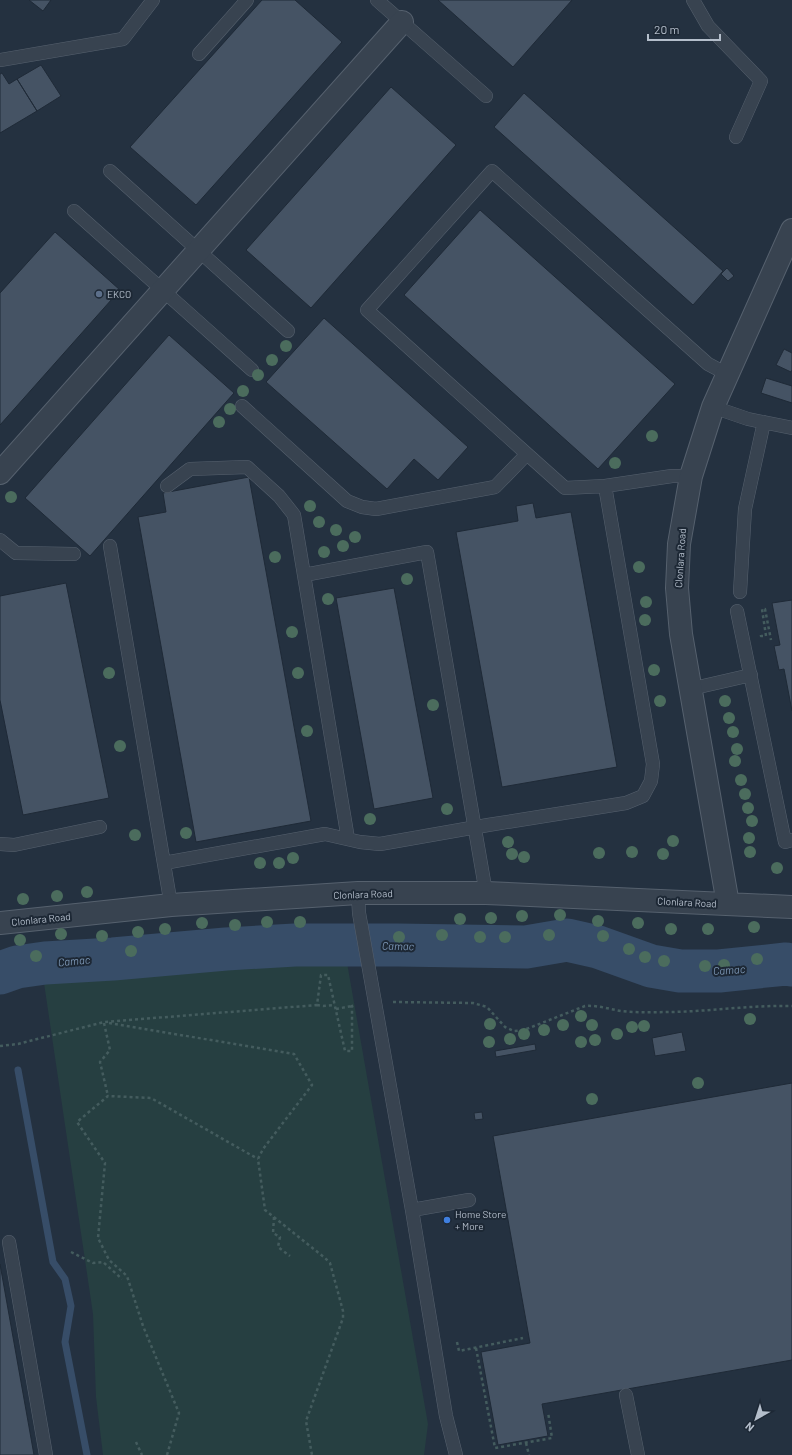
<svg xmlns="http://www.w3.org/2000/svg" width="792" height="1455" font-family="Barlow,sans-serif">
	<style>
		.green { fill: #263f41 }
		.lines { fill: none; stroke-linecap: round; stroke-linejoin: round }
		.stream { stroke: #374d68; stroke-width: 7 }
		.river { stroke: #374d68; stroke-width: 43 }
		.building { fill: #455364; stroke: #1f2a37 }
		.service-casing { stroke: #56616e; stroke-width: 14 }
		.minor-casing { stroke: #56616e; stroke-width: 24 }
		.path { stroke: #445c5e; stroke-width: 2.5; stroke-dasharray: 3 3; stroke-linecap: butt }
		.service { stroke: #384350; stroke-width: 13 }
		.minor { stroke: #384350; stroke-width: 22 }
		.tree { fill: #4b6c5d }
		.service-dot { fill: #5c6f8a; stroke: #1d2835; stroke-width: 1.5 }
		.shop-dot { fill: #3f7fe0; stroke: #1d2835; stroke-width: 1.5 }
		.labels { text-anchor: middle; stroke-width: 4; stroke-linejoin: round; paint-order: stroke }
		.poi-label { font-size: 10px; fill: #b4becb; stroke: #1d2835; text-anchor: start }
		.street-label { font-size: 10px; fill: #b4becb; stroke: #1d2835 }
		.water-label { font-size: 11px; font-style: italic; fill: #7b95b3; stroke: #1d2835 }
	</style>
	<rect width="100%" height="100%" fill="#243140"/>
	<!-- green -->
	<path class="green" d="M339,936L346,957L428,1424L424,1455H103L96,1397L93,1314L44,983L48,953Z"/>
	<g class="lines">
		<!-- stream -->
		<path class="stream" d="M18,1070L53,1262L65,1279L71,1306L65,1342L87,1455"/>
		<!-- river -->
		<path class="river" d="M0,973L17,967L45,963L113,959L226,949L295,945H398L526,947L567,940L598,947L651,966L680,971H719L786,964L792,965"/>
	</g>
	<!-- building -->
	<path class="building" d="M29,0H51L43,11Z
		M262,0H295L342,42L196,205L130,147Z
		M438,0H572L513,67Z
		M41,65L61,96L37,111L17,79Z
		M2,73L9,84L17,79L37,111L0,133V74Z
		M391,87L456,145L311,308L246,250Z
		M524,93L723,271L693,305L494,127Z
		M480,210L675,384L598,469L404,295Z
		M55,232L120,290L0,425V293Z
		M727,268L734,276L728,281L721,274Z
		M324,318L468,447L438,480L414,459L387,489L266,382Z
		M169,335L234,393L90,556L25,498Z
		M784,349L792,353V370L791,372L776,365Z
		M766,378L792,386V403L761,393Z
		M249,477L311,821L196,842L138,517L166,512L163,493Z
		M533,503L536,518L571,512L617,767L502,787L456,532L518,521L516,506Z
		M66,583L109,798L23,815L0,700V596Z
		M394,588L433,798L374,809L336,598Z
		M792,600V711L784,669L779,670L774,646L780,645L772,603Z
		M682,1032L686,1051L655,1056L652,1038Z
		M535,1044L536,1050L496,1057L495,1051Z
		M792,1083V1360L542,1404L548,1436L498,1445L481,1352L530,1343L493,1136Z
		M482,1112L483,1119L475,1120L474,1113Z
		M0,1264L34,1455H0Z"/>
	<g class="lines">
		<!-- service casing -->
		<g class="service-casing">
			<path id="service" d="M377,0L486,96
				M693,0L708,26L761,81L736,137
				M199,54L247,0
				M0,60L123,39L153,0
				M110,171L288,331
				M74,211L252,370
				M242,406L347,501L362,507L376,509L495,487L527,454L565,488L605,486L672,476H691
				M713,407L748,419L792,428
				M527,454L367,310L492,171L708,364L727,374
				M167,486L190,469L247,467L279,496L294,515L348,839
				M0,540L16,553L74,554
				M110,546L171,905
				M304,575L427,552L486,893
				M740,592L745,509L764,422
				M737,611L785,842L792,840
				M690,689L751,675
				M0,844L14,845L100,827
				M164,863L325,834L360,842L380,844L488,825L626,803L643,796L651,781L653,764L605,486
				M358,893L359,913L412,1210L446,1416L456,1455
				M412,1210L469,1200
				M9,1242L46,1455
				M626,1395L638,1455"/>
		</g>
		<!-- minor casing -->
		<g class="minor-casing">
			<path id="minor" d="M0,473L402,22
				M728,904L681,634L677,588L679,544L691,476L713,407L792,230
				M0,923L171,905L358,893H486L792,907"/>
		</g>
		<!-- path -->
		<path class="path" d="M761,635V636H766L762,609H765L771,640
			M393,1002L473,1003L487,1007L505,1027L514,1031L524,1030L585,1006C597,1005 609,1009 621,1011C638,1013 656,1012 673,1012C713,1011 752,1005 792,1006
			M317,1005L323,1006L335,1005
			M336,1009L352,1006
			M104,1023L110,1050L100,1062L108,1096
			M109,1023L294,1054L312,1085L263,1149L258,1159L265,1210L325,1258L330,1263L343,1311V1318L306,1421L312,1455
			M0,1046L18,1044L104,1022L317,1005L321,975H328L345,1051H352V1006L356,1005
			M274,1217L273,1233L280,1237L278,1247L290,1256
			M71,1252L93,1263L103,1262L122,1279
			M457,1342L459,1351L523,1338
			M476,1348L495,1448L552,1438L548,1412
			M136,1442L142,1455
			M526,1443L529,1455
			M167,1455L179,1413L143,1326L127,1276L109,1260L98,1238L105,1163L77,1122L108,1096L151,1098L258,1159"/>
		<!-- service -->
		<use href="#service" class="service"/>
		<!-- minor -->
		<use href="#minor" class="minor"/>
	</g>
	<!-- trees -->
	<g class="tree">
		<circle cx="286" cy="346" r="6"/>
		<circle cx="272" cy="360" r="6"/>
		<circle cx="258" cy="375" r="6"/>
		<circle cx="243" cy="391" r="6"/>
		<circle cx="230" cy="409" r="6"/>
		<circle cx="219" cy="422" r="6"/>
		<circle cx="652" cy="436" r="6"/>
		<circle cx="615" cy="463" r="6"/>
		<circle cx="11" cy="497" r="6"/>
		<circle cx="310" cy="506" r="6"/>
		<circle cx="319" cy="522" r="6"/>
		<circle cx="336" cy="530" r="6"/>
		<circle cx="355" cy="537" r="6"/>
		<circle cx="343" cy="546" r="6"/>
		<circle cx="324" cy="552" r="6"/>
		<circle cx="275" cy="557" r="6"/>
		<circle cx="639" cy="567" r="6"/>
		<circle cx="407" cy="579" r="6"/>
		<circle cx="328" cy="599" r="6"/>
		<circle cx="646" cy="602" r="6"/>
		<circle cx="645" cy="620" r="6"/>
		<circle cx="292" cy="632" r="6"/>
		<circle cx="654" cy="670" r="6"/>
		<circle cx="109" cy="673" r="6"/>
		<circle cx="298" cy="673" r="6"/>
		<circle cx="660" cy="701" r="6"/>
		<circle cx="725" cy="701" r="6"/>
		<circle cx="433" cy="705" r="6"/>
		<circle cx="729" cy="718" r="6"/>
		<circle cx="307" cy="731" r="6"/>
		<circle cx="733" cy="732" r="6"/>
		<circle cx="120" cy="746" r="6"/>
		<circle cx="737" cy="749" r="6"/>
		<circle cx="735" cy="761" r="6"/>
		<circle cx="741" cy="780" r="6"/>
		<circle cx="745" cy="794" r="6"/>
		<circle cx="748" cy="808" r="6"/>
		<circle cx="447" cy="809" r="6"/>
		<circle cx="370" cy="819" r="6"/>
		<circle cx="752" cy="821" r="6"/>
		<circle cx="186" cy="833" r="6"/>
		<circle cx="135" cy="835" r="6"/>
		<circle cx="749" cy="838" r="6"/>
		<circle cx="673" cy="841" r="6"/>
		<circle cx="508" cy="842" r="6"/>
		<circle cx="632" cy="852" r="6"/>
		<circle cx="750" cy="852" r="6"/>
		<circle cx="599" cy="853" r="6"/>
		<circle cx="512" cy="854" r="6"/>
		<circle cx="663" cy="854" r="6"/>
		<circle cx="524" cy="857" r="6"/>
		<circle cx="293" cy="858" r="6"/>
		<circle cx="260" cy="863" r="6"/>
		<circle cx="279" cy="863" r="6"/>
		<circle cx="777" cy="868" r="6"/>
		<circle cx="87" cy="892" r="6"/>
		<circle cx="57" cy="896" r="6"/>
		<circle cx="23" cy="899" r="6"/>
		<circle cx="560" cy="915" r="6"/>
		<circle cx="522" cy="916" r="6"/>
		<circle cx="491" cy="918" r="6"/>
		<circle cx="460" cy="919" r="6"/>
		<circle cx="598" cy="921" r="6"/>
		<circle cx="267" cy="922" r="6"/>
		<circle cx="300" cy="922" r="6"/>
		<circle cx="202" cy="923" r="6"/>
		<circle cx="638" cy="923" r="6"/>
		<circle cx="235" cy="925" r="6"/>
		<circle cx="754" cy="927" r="6"/>
		<circle cx="165" cy="929" r="6"/>
		<circle cx="671" cy="929" r="6"/>
		<circle cx="708" cy="929" r="6"/>
		<circle cx="138" cy="932" r="6"/>
		<circle cx="61" cy="934" r="6"/>
		<circle cx="442" cy="935" r="6"/>
		<circle cx="549" cy="935" r="6"/>
		<circle cx="102" cy="936" r="6"/>
		<circle cx="603" cy="936" r="6"/>
		<circle cx="399" cy="937" r="6"/>
		<circle cx="480" cy="937" r="6"/>
		<circle cx="505" cy="937" r="6"/>
		<circle cx="20" cy="940" r="6"/>
		<circle cx="629" cy="949" r="6"/>
		<circle cx="131" cy="951" r="6"/>
		<circle cx="36" cy="956" r="6"/>
		<circle cx="645" cy="957" r="6"/>
		<circle cx="757" cy="959" r="6"/>
		<circle cx="664" cy="961" r="6"/>
		<circle cx="724" cy="965" r="6"/>
		<circle cx="705" cy="966" r="6"/>
		<circle cx="581" cy="1016" r="6"/>
		<circle cx="750" cy="1019" r="6"/>
		<circle cx="490" cy="1024" r="6"/>
		<circle cx="563" cy="1025" r="6"/>
		<circle cx="592" cy="1025" r="6"/>
		<circle cx="644" cy="1026" r="6"/>
		<circle cx="632" cy="1027" r="6"/>
		<circle cx="544" cy="1030" r="6"/>
		<circle cx="524" cy="1034" r="6"/>
		<circle cx="617" cy="1034" r="6"/>
		<circle cx="510" cy="1039" r="6"/>
		<circle cx="595" cy="1040" r="6"/>
		<circle cx="489" cy="1042" r="6"/>
		<circle cx="581" cy="1042" r="6"/>
		<circle cx="698" cy="1083" r="6"/>
		<circle cx="592" cy="1099" r="6"/>
	</g>
	<!-- markers -->
	<circle class="service-dot" cx="99" cy="294" r="4"/>
	<circle class="shop-dot" cx="447" cy="1220" r="4"/>
	<g class="labels">
		<!-- poi labels -->
		<g class="poi-label">
			<text x="107" y="298">EKCO</text>
			<text x="455" y="1218">Home Store<tspan x="455" dy="12">+ More</tspan></text>
		</g>
		<!-- street labels -->
		<g class="street-label">
			<text transform="translate(680 558) rotate(-86)" y="4">Clonlara Road</text>
			<text transform="translate(363 894) rotate(-2)" y="4">Clonlara Road</text>
			<text transform="translate(687 902) rotate(3)" y="4">Clonlara Road</text>
			<text transform="translate(41 919) rotate(-6)" y="4">Clonlara Road</text>
		</g>
		<!-- water labels -->
		<g class="water-label">
			<text transform="translate(398 946) rotate(1)" y="4">Camac</text>
			<text transform="translate(74 961) rotate(-5)" y="4">Camac</text>
			<text transform="translate(729 970) rotate(-4)" y="4">Camac</text>
		</g>
	</g>
	<!-- north arrow -->
	<g transform="translate(756 1419) rotate(219)" stroke="#1d2835" stroke-width="3" paint-order="stroke">
	<path d="M0-3L7 15L0 10L-7 15Z" fill="#b4becb"/>
	<text y="-6" font-size="11" font-weight="bold" text-anchor="middle" fill="#b4becb">N</text>
	</g>
	<!-- scale -->
	<path d="M648 34v6h72v-6" fill="none" stroke="#b4becb" stroke-width="2"/>
	<text x="654" y="34" font-size="12" fill="#b4becb" stroke="#1d2835" stroke-width="3" paint-order="stroke">20 m</text>
</svg>
